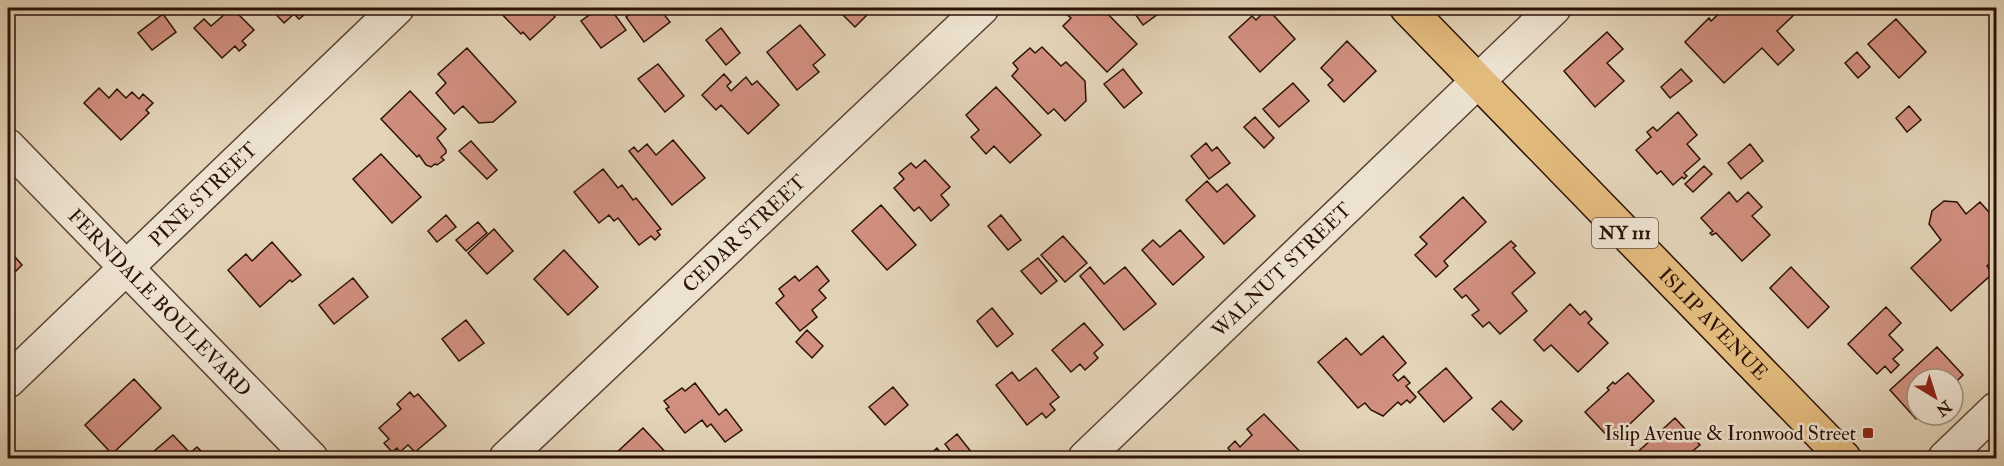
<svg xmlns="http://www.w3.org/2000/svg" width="2004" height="466" font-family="'IM FELL Double Pica',serif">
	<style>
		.building { fill: #d18f7f; stroke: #2c1207; stroke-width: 1.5 }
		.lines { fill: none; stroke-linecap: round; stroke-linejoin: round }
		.minor-casing { stroke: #5a4233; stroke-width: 36 }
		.major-casing { stroke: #2c1207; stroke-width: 36 }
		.minor { stroke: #ede2d0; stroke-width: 33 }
		.major { stroke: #e2ba7c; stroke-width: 33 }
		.poi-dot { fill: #8f2418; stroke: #ede2d0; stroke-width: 2 }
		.labels { text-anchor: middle; stroke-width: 5; stroke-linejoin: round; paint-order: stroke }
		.shield { fill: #ede2d0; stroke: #665043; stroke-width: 1.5 }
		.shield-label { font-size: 18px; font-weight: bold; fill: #2c1207 }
		.street-label { font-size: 20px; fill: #2c1207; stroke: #ede2d0 }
		.poi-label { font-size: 20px; fill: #2c1207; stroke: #ede2d0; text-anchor: end }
	</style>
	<rect width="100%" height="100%" fill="#e3d3b7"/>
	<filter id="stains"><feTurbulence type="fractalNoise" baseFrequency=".00333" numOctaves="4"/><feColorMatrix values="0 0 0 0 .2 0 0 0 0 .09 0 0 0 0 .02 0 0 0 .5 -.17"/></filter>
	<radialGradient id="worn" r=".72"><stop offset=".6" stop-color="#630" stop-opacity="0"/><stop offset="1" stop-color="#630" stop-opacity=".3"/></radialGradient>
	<!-- building -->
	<path class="building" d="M232,8L254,30L242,41L246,45L239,51L235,46L222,58L194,28L204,19L211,26Z
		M270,8H310L311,9L299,19L294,14L284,23Z
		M496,8H552L554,10L551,12L555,17L530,40L523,32L521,34Z
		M599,8H610L626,30L601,48L581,21Z
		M639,8H659L670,22L644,42L626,17Z
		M836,8H874L855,27Z
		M1071,8H1102L1137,44L1107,72L1063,26L1071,18L1065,13Z
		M1143,8H1153L1158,14L1143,25L1135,14Z
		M1264,8H1267L1295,39L1260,72L1229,37L1252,16L1256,20L1264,12L1262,9Z
		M1725,8H1796L1799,10L1777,31L1794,50L1778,65L1762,48L1724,83L1685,42L1709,18L1711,21Z
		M163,14L176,32L152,50L138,33Z
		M1896,19L1926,52L1899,78L1868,44Z
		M800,25L825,55L813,65L819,72L797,90L767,52Z
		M721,28L740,53L726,65L706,40Z
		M1607,32L1623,49L1607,63L1624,81L1595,107L1564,71Z
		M1347,41L1376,71L1344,102L1328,85L1333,80L1321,68Z
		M1042,47L1061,66L1066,62L1085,81L1086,101L1065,121L1054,109L1048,114L1012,76L1018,69L1013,63L1030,48L1035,53Z
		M467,48L516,102L493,122L479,123L463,106L454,114L436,93L446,83L438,74Z
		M1857,52L1870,67L1858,78L1845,63Z
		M658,64L684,96L665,112L638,79Z
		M1123,69L1142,93L1124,108L1104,84Z
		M1681,69L1692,81L1670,98L1661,87Z
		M724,74L731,82L727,86L731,91L746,77L752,85L757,81L779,105L748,134L721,105L716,110L702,95Z
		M1293,83L1309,101L1279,127L1263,109Z
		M996,87L1041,135L1010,163L994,146L986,154L971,137L979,130L966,115Z
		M99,88L109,98L117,89L126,98L132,92L139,99L143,94L153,103L146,110L149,113L121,140L84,103Z
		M410,91L446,129L437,138L446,150V153L441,157L444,160L437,165L435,164L431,167L426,165L419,155L417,157L381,119Z
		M1909,106L1921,120L1907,132L1896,118Z
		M1678,112L1697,135L1687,144L1700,159L1684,173L1687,176L1684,179L1682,177L1673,185L1661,171L1657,174L1636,150L1651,137L1647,132L1653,127L1657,131Z
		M1255,117L1274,138L1264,148L1244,127Z
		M673,140L705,178L672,205L629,151L634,147L638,152L647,144L656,155Z
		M471,141L497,170L487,179L459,151Z
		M1206,143L1212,151L1217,147L1230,163L1209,179L1191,156Z
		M1750,144L1763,161L1741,179L1728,163Z
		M381,154L421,197L392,223L353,179Z
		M925,160L950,187L941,195L949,205L931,221L919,207L914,211L894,188L904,179L899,173L911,163L916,168Z
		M1704,166L1712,174L1693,192L1685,184Z
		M603,169L618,188L622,185L633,200L636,198L661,229L657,231L660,235L655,240L651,236L639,245L618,218L614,221L609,215L599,223L574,192Z
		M1207,181L1217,192L1227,184L1255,216L1224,244L1186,200Z
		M1729,192L1737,202L1748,192L1762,207L1752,216L1770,235L1742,261L1716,233L1712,235L1710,233L1713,231L1701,218Z
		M1463,197L1486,222L1444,261L1448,266L1436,277L1415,255L1427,244L1420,237Z
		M1944,201L1957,202L1966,214L1980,202L1996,220V258L1987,266L1992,274L1951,311L1911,268L1941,240L1929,224L1932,211Z
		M881,205L916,245L887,270L852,231Z
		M446,215L456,227L437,242L428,231Z
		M1001,215L1021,240L1008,250L988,226Z
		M478,222L487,233L466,251L456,240Z
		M494,229L513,251L487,274L468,253Z
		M1180,230L1204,257L1173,285L1142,250L1153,240L1160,247Z
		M1063,236L1087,263L1065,282L1041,255Z
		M1511,241L1516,246L1513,248L1535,273L1512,293L1527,311L1500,334L1489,322L1483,327L1472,315L1479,310L1466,295L1462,298L1454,289Z
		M272,242L301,275L292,282L290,280L260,307L228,270L246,254L252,261Z
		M8,249L22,265L8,279Z
		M564,250L598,287L568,315L534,279Z
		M1038,258L1057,281L1041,294L1021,271Z
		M817,266L829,281L819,290L826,298L812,310L817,317L800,331L776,303L784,296L779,289L795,276L799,281Z
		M1090,267L1104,284L1125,267L1156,304L1124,330L1080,276Z
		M1791,267L1829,307L1808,328L1770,288Z
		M353,278L368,297L334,324L319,305Z
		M1570,304L1580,315L1585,311L1592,319L1588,323L1608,343L1578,372L1551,345L1544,351L1534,340Z
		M1886,307L1901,323L1889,335L1903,350L1893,359L1899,365L1891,373L1885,366L1877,374L1848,344Z
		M992,308L1013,334L997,347L977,321Z
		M466,320L484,343L459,361L442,339Z
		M1084,323L1103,345L1094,353L1098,358L1085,370L1080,364L1071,372L1052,350Z
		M807,330L823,346L812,358L796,342Z
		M1383,336L1406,363L1393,375L1398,381L1404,376L1410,383L1406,386L1416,397L1410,403L1407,400L1401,405L1398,402L1383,416L1371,410L1365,403L1358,408L1318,362L1346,338L1361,355Z
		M1937,347L1963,375L1953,385V379H1917V415H1920L1916,419L1890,390Z
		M1036,368L1059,397L1050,404L1055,410L1046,418L1042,413L1027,425L996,385L1012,372L1019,381Z
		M1446,368L1472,398L1444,422L1418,392Z
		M1628,373L1654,401L1612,441L1585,412L1609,390L1607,388L1613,382L1615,384Z
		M134,379L161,408L112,454L85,425Z
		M695,383L719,415L726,409L742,430L725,442L711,424L707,427L702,420L685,433L666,409L669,407L664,401L682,388L685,391Z
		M893,387L908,405L885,425L869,407Z
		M410,392L414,397L418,394L446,426L415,452L408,445L400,452L397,448L392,452L384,443L389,439L379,428L401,409L397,404Z
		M1501,401L1522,421L1513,430L1492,409Z
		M1264,414L1306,458H1226L1232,453L1228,448L1235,441L1240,447L1252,435L1247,429Z
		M1675,418L1700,445L1684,458H1631Z
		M643,428L671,458H618L614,455Z
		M957,434L976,458H929L928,456L937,448L944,457L951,452L945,444Z
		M173,435L190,453L197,447L208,458H146Z"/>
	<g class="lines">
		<!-- minor casing -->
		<g class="minor-casing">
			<g id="minor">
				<path id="s1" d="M8,146L311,458"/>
				<path id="s2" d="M8,381L397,8"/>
				<path id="s3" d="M506,458L982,8"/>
				<path id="s4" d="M1085,458L1554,8"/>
				<path d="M1945,458L1996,409"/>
			</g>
		</g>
		<!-- major casing -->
		<g class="major-casing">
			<g id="major">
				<path id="s5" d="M1407,8L1844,458"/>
			</g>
		</g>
		<!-- minor -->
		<use href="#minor" class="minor"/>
		<!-- major -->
		<use href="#major" class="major"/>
	</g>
	<!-- markers -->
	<rect class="poi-dot" x="1862" y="427" width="12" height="12" rx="3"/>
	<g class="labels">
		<!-- shield labels -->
		<rect class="shield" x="1592" y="218" width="66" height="30" rx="4.5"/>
		<g class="shield-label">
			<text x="1625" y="239">NY 111</text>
		</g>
		<!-- street labels -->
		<g class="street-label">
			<text dy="7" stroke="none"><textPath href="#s2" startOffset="270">PINE STREET</textPath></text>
			<text dy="7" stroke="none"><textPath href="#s3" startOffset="327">CEDAR STREET</textPath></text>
			<text dy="7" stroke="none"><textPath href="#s4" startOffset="272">WALNUT STREET</textPath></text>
			<text dy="7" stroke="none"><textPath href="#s1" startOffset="218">FERNDALE BOULEVARD</textPath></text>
			<text dy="7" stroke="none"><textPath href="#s5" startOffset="440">ISLIP AVENUE</textPath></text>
		</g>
		<!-- poi labels -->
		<g class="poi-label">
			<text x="1856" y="440">Islip Avenue &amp; Ironwood Street</text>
		</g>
	</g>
	<!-- margin -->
	<rect width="2004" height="466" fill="none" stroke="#e3d3b7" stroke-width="30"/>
	<rect x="9" y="9" width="1986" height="448" fill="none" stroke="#2c1207" stroke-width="3"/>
	<rect x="15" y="15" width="1974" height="436" fill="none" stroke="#2c1207" stroke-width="1.5"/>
	<!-- north arrow -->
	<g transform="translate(1935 397) rotate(142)"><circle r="28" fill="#ede2d0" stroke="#a08f80" stroke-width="1.5"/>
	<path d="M0-4.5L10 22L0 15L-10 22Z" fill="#8f2418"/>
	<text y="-9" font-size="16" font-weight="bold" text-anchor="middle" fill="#2c1207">N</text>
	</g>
	<rect width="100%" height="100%" filter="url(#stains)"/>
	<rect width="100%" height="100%" fill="url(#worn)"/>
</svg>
